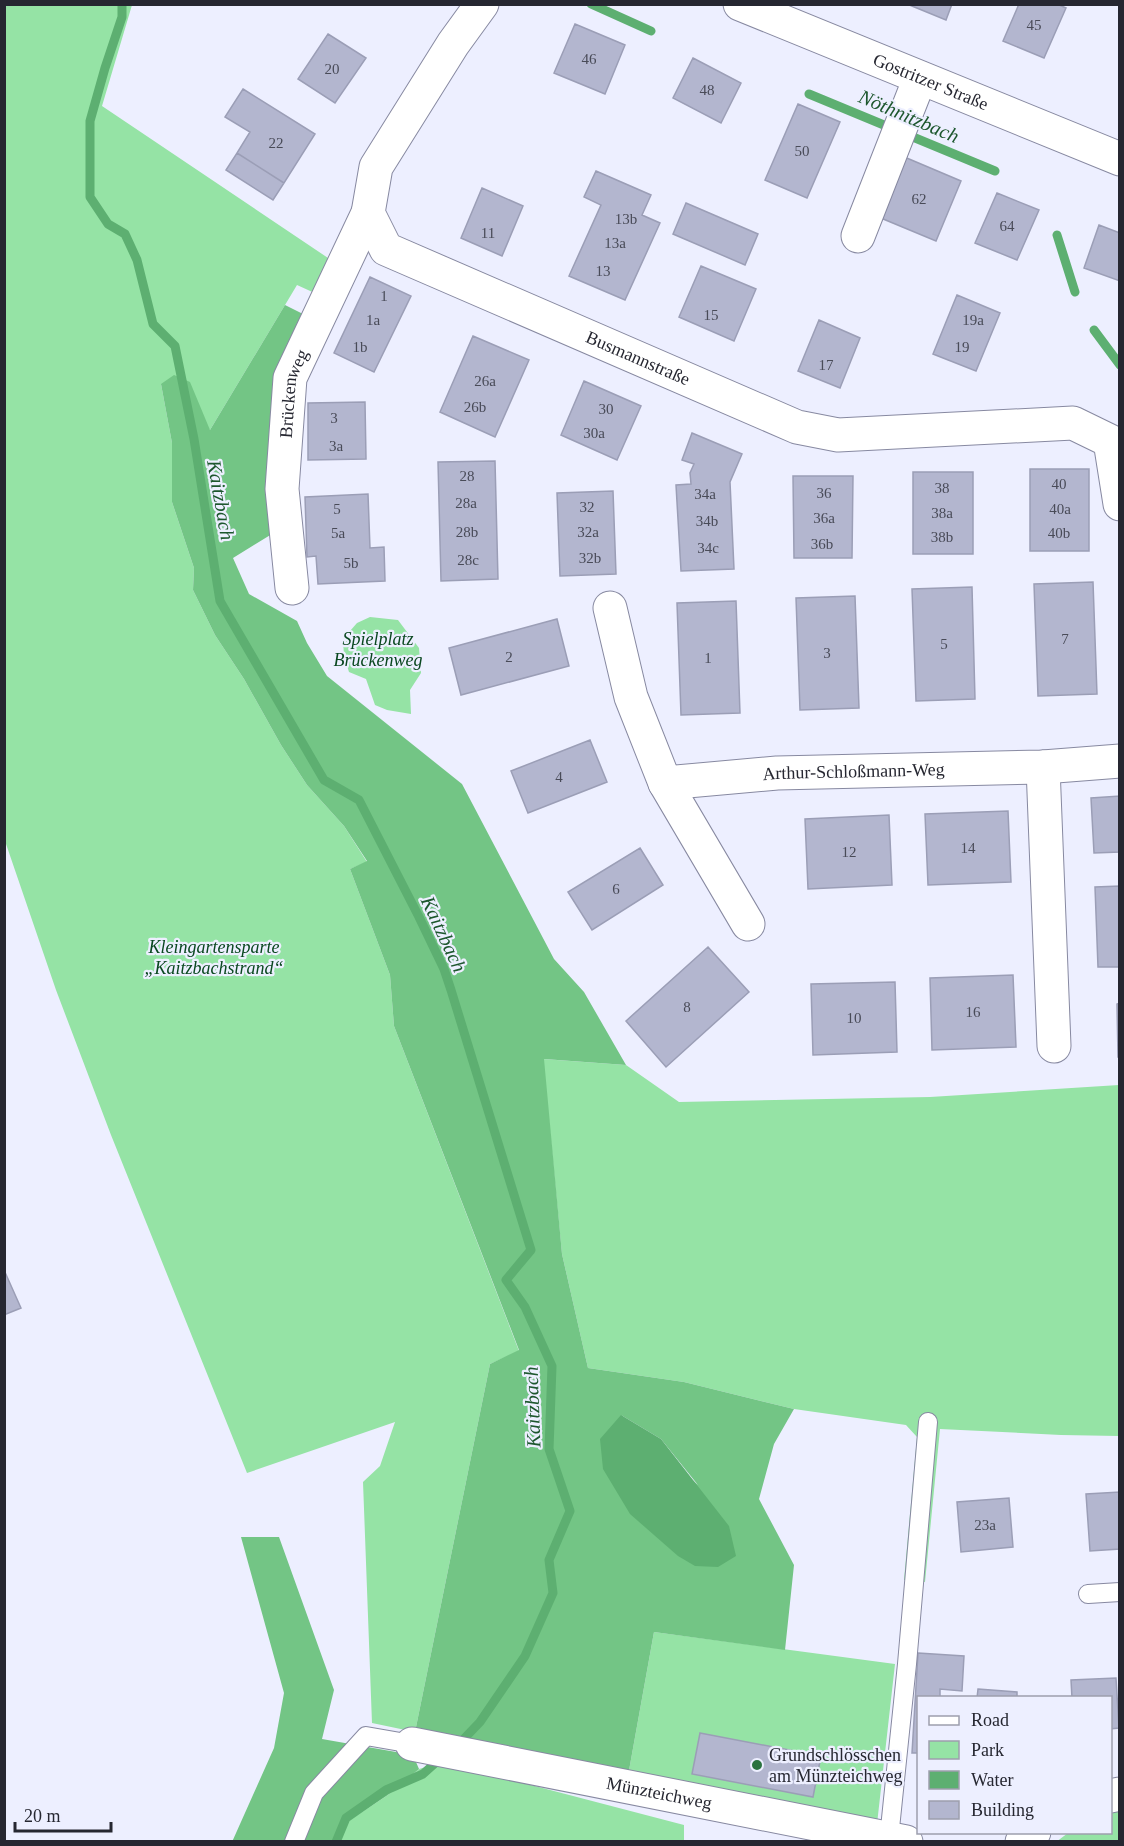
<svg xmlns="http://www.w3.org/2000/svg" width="1124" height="1846" font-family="'Times New Roman',serif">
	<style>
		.green { fill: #95e3a5 }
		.forest { fill: #73c585; fill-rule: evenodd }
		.water { fill: #5daf71 }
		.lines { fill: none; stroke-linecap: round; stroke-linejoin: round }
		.stream { stroke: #5daf71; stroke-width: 9 }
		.building { fill: #b3b6cf; stroke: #9b9eb6; stroke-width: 1.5 }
		.service-casing { stroke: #8789a1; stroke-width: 20 }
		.minor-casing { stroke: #8789a1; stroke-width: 35 }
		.service { stroke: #fff; stroke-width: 18 }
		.minor { stroke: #fff; stroke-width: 33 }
		.poi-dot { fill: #2b733f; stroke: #edefff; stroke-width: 2 }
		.labels { text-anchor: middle; stroke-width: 4.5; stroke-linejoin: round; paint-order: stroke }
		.number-label { font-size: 15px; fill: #494b58 }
		.street-label { font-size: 18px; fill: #262731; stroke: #edefff }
		.park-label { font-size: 18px; font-style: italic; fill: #0a4820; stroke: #edefff }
		.poi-label { font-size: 18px; fill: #262731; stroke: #edefff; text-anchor: start }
		.water-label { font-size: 20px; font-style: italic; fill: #1d572e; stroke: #edefff }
	</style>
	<rect width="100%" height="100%" fill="#edefff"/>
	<!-- green -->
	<path class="green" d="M4,5H132L102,106L334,262L319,295L297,285L210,430L161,384L172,443V502L194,568L193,590L215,635L244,679L281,745L307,785L344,826L367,862L350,869L390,975L394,1026L519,1351L490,1364L415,1732L372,1723L363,1482L380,1466L395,1422L247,1473L111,1135L56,990L5,841Z
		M370,617L398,620L419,648L421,673L410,690L411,714L387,710L375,705L366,679L349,672L344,656L343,639L357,623Z
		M543,1059L626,1065L679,1102L930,1097L1119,1085V1436L1061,1435L940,1429L925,1582L904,1580L917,1437L906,1425L794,1409L684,1382L588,1368L562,1254Z
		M654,1632L895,1664L877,1824L628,1776Z
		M443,1762L684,1825V1842H340L348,1821L388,1795L419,1769Z
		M1119,1806V1841L1056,1842L1068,1833L1110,1832L1111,1809Z"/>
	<!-- forest -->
	<path class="forest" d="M285,305L309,317L285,526L233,558L249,594L297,621L307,643L327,676L462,784L554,959L584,992L626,1065L544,1059L562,1254L588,1368L684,1382L794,1409L774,1444L759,1499L794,1565L785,1650L654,1632L628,1776L415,1732L490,1364L519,1350L394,1026L390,975L350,869L367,861L344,826L307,785L281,745L244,679L215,635L193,590L194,568L172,502V443L161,384L174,375L190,382L210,430ZM621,1415L661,1439L698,1485Z
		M241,1537H279L334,1690L322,1739L413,1755L419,1769L388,1795L348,1821L340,1841L232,1842L274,1748L284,1693Z"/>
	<!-- water -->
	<path class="water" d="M621,1415L661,1439L729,1526L736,1556L718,1567L695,1566L678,1556L630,1514L603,1469L600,1439Z"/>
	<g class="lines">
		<!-- stream -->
		<path class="stream" d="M122,4V17L105,68L90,121V197L108,224L125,234L137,260L153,324L175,346L194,439L220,601L324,780L359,800L419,917L444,969L451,990L531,1250L506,1280L525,1307L552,1366L549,1449L570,1511L549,1560L553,1593L525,1656L480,1722L458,1745
			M591,4L651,31
			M809,94L995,171
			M1057,235L1075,292
			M1094,330L1120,365
			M336,1842L346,1818L386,1790L423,1774L442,1757"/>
	</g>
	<!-- building -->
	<path class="building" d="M907,4H952L946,20Z
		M1019,4H1057L1066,8L1044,58L1003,41Z
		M575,24L625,45L605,94L554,73Z
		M328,34L366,58L335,103L298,79Z
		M693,58L741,83L721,123L673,98Z
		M243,89L315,134L284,183L237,153L250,132L225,117Z
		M798,104L840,122L807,198L765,180Z
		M237,153L284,183L273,200L226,170Z
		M902,156L961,181L936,241L876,216Z
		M596,171L651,195L642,215L660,223L625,300L569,276L601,205L584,197Z
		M482,188L523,206L502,256L461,238Z
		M997,193L1039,210L1017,260L975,243Z
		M686,203L758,234L745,265L673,234Z
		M1099,225L1120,233V281L1084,268Z
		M701,266L756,289L734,341L679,317Z
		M370,277L411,296L374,372L334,353Z
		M957,295L1000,313L976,371L933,354Z
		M819,320L860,338L840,388L798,371Z
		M473,336L529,360L495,437L440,412Z
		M584,381L641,406L617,460L561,435Z
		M365,402L366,459L308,460V403Z
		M692,433L742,454L730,482L734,569L681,571L676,485L691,484L690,473L694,464L682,460Z
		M495,461L498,579L441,581L438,462Z
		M1030,469H1089V551H1030Z
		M913,472H973V554H913Z
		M793,476H853L852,558H794Z
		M613,491L616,574L560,576L557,493Z
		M368,494L370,548L384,547L385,581L318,584L316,556L307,557L305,497Z
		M1093,582L1097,694L1038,696L1034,584Z
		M972,587L975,699L916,701L912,589Z
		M855,596L859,708L800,710L796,598Z
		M736,601L740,713L681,715L677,603Z
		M557,619L569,666L461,695L449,648Z
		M590,740L607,782L528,813L511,771Z
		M1120,796V852L1094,853L1091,798Z
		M1008,811L1011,882L928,885L925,814Z
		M889,815L892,885L808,889L805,819Z
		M640,848L663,885L592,930L568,892Z
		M1120,886V967H1098L1095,887Z
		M708,947L749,992L666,1067L626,1021Z
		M1013,975L1016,1047L932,1050L930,978Z
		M895,982L897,1052L813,1055L811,984Z
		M1120,1003V1057H1118L1117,1004Z
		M4,1270L21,1308L4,1315Z
		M1120,1492V1549L1090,1551L1086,1494Z
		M1009,1498L1013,1547L961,1552L957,1502Z
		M918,1653L964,1656L962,1691L940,1689V1698H918V1753H912Z
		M1116,1678L1119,1728L1110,1729V1698H1072L1071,1680Z
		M978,1689L1017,1692V1698H977Z
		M700,1733L821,1756L813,1797L692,1774Z"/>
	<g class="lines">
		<!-- service casing -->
		<g class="service-casing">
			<path id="service" d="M1088,1594L1120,1592
				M889,1838L907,1664L928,1422
				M294,1842L314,1793L366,1736L412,1744"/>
		</g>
		<!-- minor casing -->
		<g class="minor-casing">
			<g id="minor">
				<path id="s1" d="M482,4L453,44L376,167L368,213L386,249L797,427L838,435L1073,423L1110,441L1120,504"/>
				<path id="s2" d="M740,4L1120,159"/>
				<path d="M858,236L920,78"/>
				<path id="s3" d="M292,588L282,489L290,378L368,213"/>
				<path d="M610,608L631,697L665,783L748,924"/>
				<path d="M1043,767L1054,1046"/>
				<path id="s4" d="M665,783L777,773L1043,767L1120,761"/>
				<path id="s5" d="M412,1744L906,1842"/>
				<path d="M1110,1796L1120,1794"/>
				<path d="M1022,1842L1034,1832"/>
			</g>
		</g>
		<!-- service -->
		<use href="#service" class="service"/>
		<!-- minor -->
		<use href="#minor" class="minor"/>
	</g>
	<!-- markers -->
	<circle class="poi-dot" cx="757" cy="1765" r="6"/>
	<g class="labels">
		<!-- number labels -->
		<g class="number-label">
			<text x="1034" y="30">45</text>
			<text x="589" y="64">46</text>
			<text x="332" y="74">20</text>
			<text x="707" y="95">48</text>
			<text x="276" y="148">22</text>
			<text x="802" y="156">50</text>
			<text x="919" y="204">62</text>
			<text x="626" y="224">13b</text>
			<text x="1007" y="231">64</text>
			<text x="488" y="238">11</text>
			<text x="615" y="248">13a</text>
			<text x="603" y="276">13</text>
			<text x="384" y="301">1</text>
			<text x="711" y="320">15</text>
			<text x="373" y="325">1a</text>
			<text x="973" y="325">19a</text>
			<text x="360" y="352">1b</text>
			<text x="962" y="352">19</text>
			<text x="826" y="370">17</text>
			<text x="485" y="386">26a</text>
			<text x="475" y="412">26b</text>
			<text x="606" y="414">30</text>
			<text x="334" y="423">3</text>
			<text x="594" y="438">30a</text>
			<text x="336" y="451">3a</text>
			<text x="467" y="481">28</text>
			<text x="1059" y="489">40</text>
			<text x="942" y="493">38</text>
			<text x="824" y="498">36</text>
			<text x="705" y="499">34a</text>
			<text x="466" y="508">28a</text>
			<text x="587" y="512">32</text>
			<text x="337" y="514">5</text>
			<text x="1060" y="514">40a</text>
			<text x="942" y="518">38a</text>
			<text x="824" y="523">36a</text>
			<text x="707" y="526">34b</text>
			<text x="467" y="537">28b</text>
			<text x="588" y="537">32a</text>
			<text x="338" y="538">5a</text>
			<text x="1059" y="538">40b</text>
			<text x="942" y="542">38b</text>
			<text x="822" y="549">36b</text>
			<text x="708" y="553">34c</text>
			<text x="590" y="563">32b</text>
			<text x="468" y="565">28c</text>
			<text x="351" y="568">5b</text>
			<text x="1065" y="644">7</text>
			<text x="944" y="649">5</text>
			<text x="827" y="658">3</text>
			<text x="509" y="662">2</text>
			<text x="708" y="663">1</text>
			<text x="559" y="782">4</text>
			<text x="968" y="853">14</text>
			<text x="849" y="857">12</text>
			<text x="616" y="894">6</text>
			<text x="687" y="1012">8</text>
			<text x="973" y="1017">16</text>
			<text x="854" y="1023">10</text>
			<text x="985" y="1530">23a</text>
		</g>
		<!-- street labels -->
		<g class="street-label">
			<text dy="6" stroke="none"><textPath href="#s2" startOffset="206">Gostritzer Straße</textPath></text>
			<text dy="6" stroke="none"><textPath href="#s1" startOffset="556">Busmannstraße</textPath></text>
			<text dy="6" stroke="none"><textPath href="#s3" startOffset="196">Brückenweg</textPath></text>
			<text dy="6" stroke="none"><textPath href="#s4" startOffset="189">Arthur-Schloßmann-Weg</textPath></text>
			<text dy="6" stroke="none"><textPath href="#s5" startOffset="252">Münzteichweg</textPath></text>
		</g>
		<!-- park labels -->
		<g class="park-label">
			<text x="378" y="645">Spielplatz<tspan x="378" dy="21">Brückenweg</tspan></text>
			<text x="214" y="953">Kleingartensparte<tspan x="214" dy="21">„Kaitzbachstrand“</tspan></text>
		</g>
		<!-- poi labels -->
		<g class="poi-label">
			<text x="769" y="1761">Grundschlösschen<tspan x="769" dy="21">am Münzteichweg</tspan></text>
		</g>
		<!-- water labels -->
		<g class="water-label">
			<text transform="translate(909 116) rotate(23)" y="7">Nöthnitzbach</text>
			<text transform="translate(221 500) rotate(80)" y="7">Kaitzbach</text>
			<text transform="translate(444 934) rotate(65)" y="7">Kaitzbach</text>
			<text transform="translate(532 1407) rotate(-92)" y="7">Kaitzbach</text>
		</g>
	</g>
	<!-- border -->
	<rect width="1124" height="1846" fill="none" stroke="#262731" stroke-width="12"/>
	<!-- legend -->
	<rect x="917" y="1696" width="195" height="138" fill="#edefff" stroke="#9d9fad" stroke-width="1.5"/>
	<rect x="929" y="1716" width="30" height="9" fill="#ffffff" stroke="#9d9fad" stroke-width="1.5"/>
	<text x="971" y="1726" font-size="18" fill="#262731">Road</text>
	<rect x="929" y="1741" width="30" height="18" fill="#95e3a5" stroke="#9d9fad" stroke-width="1.5"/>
	<text x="971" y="1756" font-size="18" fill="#262731">Park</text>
	<rect x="929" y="1771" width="30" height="18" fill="#5daf71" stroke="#9d9fad" stroke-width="1.5"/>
	<text x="971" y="1786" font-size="18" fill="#262731">Water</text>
	<rect x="929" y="1801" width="30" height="18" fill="#b3b6cf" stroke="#9d9fad" stroke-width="1.5"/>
	<text x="971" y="1816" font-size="18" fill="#262731">Building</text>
	<!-- scale -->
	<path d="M15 1822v9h96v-9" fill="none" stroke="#262731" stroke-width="3"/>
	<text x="24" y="1822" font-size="18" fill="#262731" stroke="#edefff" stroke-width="4.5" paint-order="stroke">20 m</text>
</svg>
